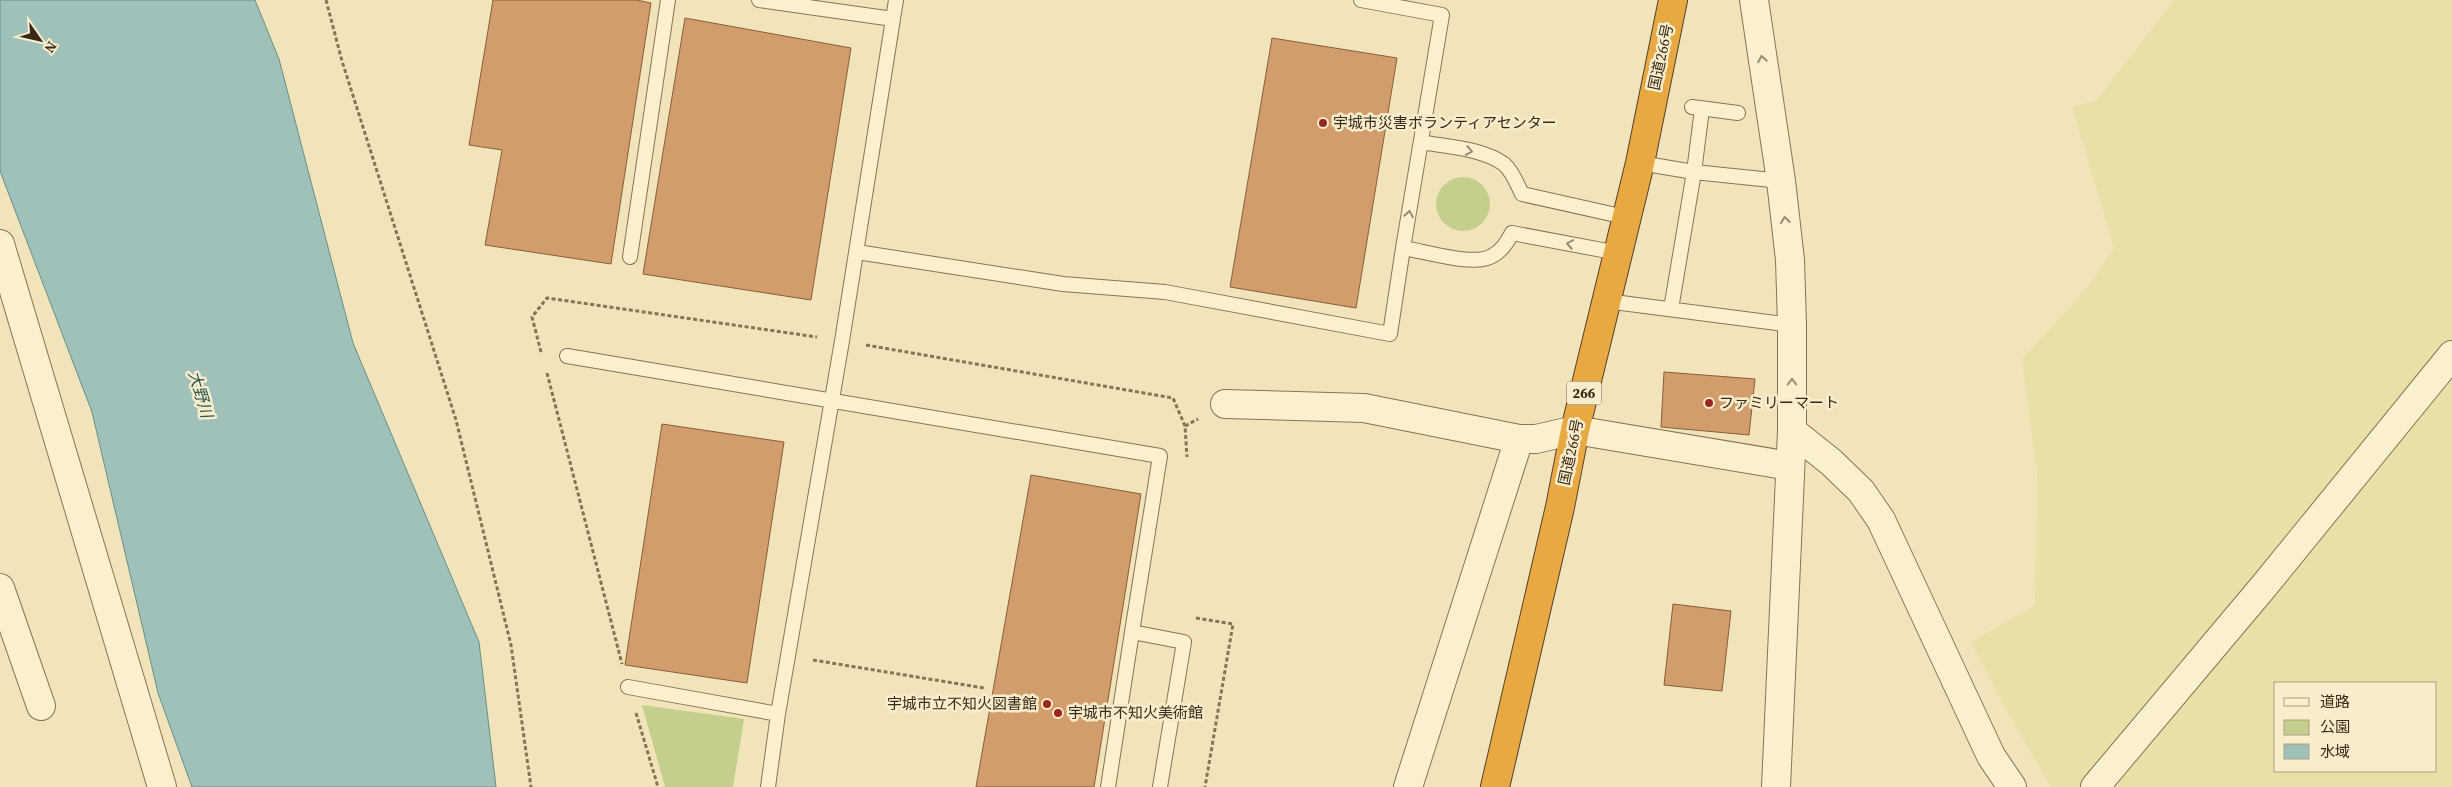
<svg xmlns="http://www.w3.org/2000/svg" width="2452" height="787" font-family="'Source Serif 4','Noto Sans JP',serif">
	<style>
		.farmland { fill: #e7e0a7; fill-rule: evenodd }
		.green { fill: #c4cf8e }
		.water { fill: #9fc1b9; stroke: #668f87 }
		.building { fill: #d29d6d; stroke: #895d38 }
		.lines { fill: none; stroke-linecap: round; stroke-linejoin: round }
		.lane-casing { stroke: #887353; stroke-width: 16 }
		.street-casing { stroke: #887353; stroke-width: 30 }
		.highway-casing { stroke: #554029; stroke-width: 30 }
		.path { stroke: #887353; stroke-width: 3; stroke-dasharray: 4 2.5; stroke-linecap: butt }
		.lane { stroke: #fbf0ce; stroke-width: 14 }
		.street { stroke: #fbf0ce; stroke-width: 28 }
		.highway { stroke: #e9a942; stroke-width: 28 }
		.oneway { stroke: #988c74 }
		.poi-dot { fill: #9c251f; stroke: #f8edca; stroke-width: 2 }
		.labels { text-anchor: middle; stroke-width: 5; stroke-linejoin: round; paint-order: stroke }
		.shield { fill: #f8edca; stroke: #70644f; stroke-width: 1 }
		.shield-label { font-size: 14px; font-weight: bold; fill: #36291a }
		.street-label { font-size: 15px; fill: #36291a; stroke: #f8edca }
		.poi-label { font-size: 15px; fill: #36291a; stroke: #f8edca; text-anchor: start }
		.water-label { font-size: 16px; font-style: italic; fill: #285757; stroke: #f8edca }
	</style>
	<rect width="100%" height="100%" fill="#f1e4ba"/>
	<!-- farmland -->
	<path class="farmland" d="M2174,0H2452V787H2051L2014,724L1971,642L2035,606L2037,473L2022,359L2088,287L2114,248L2072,106L2096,101ZM2276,683H2436V771H2276Z"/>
	<!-- green -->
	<path class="green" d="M1436 204a27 27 0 1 1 54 0a27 27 0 1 1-54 0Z
		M642,705L744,719L733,787H665Z"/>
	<!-- water -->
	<path class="water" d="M0,0H255L279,59L353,343L479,642L496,787H192L158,693L92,412L0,171Z"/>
	<!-- building -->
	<path class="building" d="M493,0H637L651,3L611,264L485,245L502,150L469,145Z
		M685,18L851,48L811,300L643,274Z
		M1272,38L1397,58L1356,308L1230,287Z
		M1664,372L1755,379L1749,435L1661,427Z
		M662,424L784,442L747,683L625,665Z
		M1031,475L1141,494L1094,787H976Z
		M1673,604L1731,611L1722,691L1664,685Z"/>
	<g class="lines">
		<!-- lane casing -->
		<g class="lane-casing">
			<path id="lane" d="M759,0L893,19L896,0
				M1361,0L1442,15L1403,248C1424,251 1474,267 1492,256C1502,251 1507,242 1512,233L1618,253
				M1692,107L1738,113
				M1421,142C1447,147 1482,148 1504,164C1513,172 1517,184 1522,194L1625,217
				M1640,163L1694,172L1781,181
				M857,252L1063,284L1165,292L1390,334L1403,248
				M630,257L668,0
				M1606,301L1792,325
				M1671,309L1694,172L1702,109
				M567,356L1160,456L1132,632L1184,642L1160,787
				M628,687L778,714
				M768,787L778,714L842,341L893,19
				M1108,787L1132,632"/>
		</g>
		<!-- street casing -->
		<g class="street-casing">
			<path id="street" d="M1754,0L1781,181L1790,260L1792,325V431L1776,787
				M0,244L162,787
				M1225,404L1364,408L1519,439
				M1792,431L1831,462L1861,491L1881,520L1991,756L2012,787
				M0,588L41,706
				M1408,787L1519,439H1536L1575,430L1790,466
				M2095,787L2264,586L2452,355"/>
		</g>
		<!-- highway casing -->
		<g class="highway-casing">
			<path id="highway" d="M1495,787L1560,507L1575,430L1640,163L1673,0"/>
		</g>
		<!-- path -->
		<path class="path" d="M326,0L342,61L456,420L511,645L531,787
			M866,345L1173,398L1185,426L1187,457
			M541,352L532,317L547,298L817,337
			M547,373L622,664
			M1185,426L1198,419
			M1196,618L1233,624L1205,787
			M813,660L984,688
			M636,713L658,787"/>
		<!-- lane -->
		<use href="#lane" class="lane"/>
		<!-- street -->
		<use href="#street" class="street"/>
		<!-- highway -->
		<use href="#highway" class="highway"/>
	</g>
	<!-- one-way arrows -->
	<defs><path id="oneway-chevron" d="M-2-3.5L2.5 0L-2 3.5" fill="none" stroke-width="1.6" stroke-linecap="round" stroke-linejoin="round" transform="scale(1.25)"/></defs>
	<g class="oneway">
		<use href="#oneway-chevron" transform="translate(1762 59) rotate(-99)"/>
		<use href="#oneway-chevron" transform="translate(1469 151) rotate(11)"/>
		<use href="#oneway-chevron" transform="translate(1409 214) rotate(-81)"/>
		<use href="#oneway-chevron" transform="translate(1785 220) rotate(-97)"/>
		<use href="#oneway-chevron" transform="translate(1570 244) rotate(-169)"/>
		<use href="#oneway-chevron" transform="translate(1792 382) rotate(-90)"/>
	</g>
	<!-- markers -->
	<g class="poi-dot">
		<circle cx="1323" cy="123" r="5"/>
		<circle cx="1709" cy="403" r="5"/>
		<circle cx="1047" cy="704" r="5"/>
		<circle cx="1058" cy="713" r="5"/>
	</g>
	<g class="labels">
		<!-- shield labels -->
		<rect class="shield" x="1566.5" y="381.5" width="35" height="23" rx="4"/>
		<g class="shield-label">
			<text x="1584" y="398">266</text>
		</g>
		<!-- street labels -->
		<g class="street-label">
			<text transform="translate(1661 57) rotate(-78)" y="5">国道266号</text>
			<text transform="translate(1571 452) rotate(-78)" y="5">国道266号</text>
		</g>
		<!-- poi labels -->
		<g class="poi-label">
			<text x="1333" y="128">宇城市災害ボランティアセンター</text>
			<text x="1719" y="408">ファミリーマート</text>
			<text x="1037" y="709" text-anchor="end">宇城市立不知火図書館</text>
			<text x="1068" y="718">宇城市不知火美術館</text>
		</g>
		<!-- water labels -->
		<g class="water-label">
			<text transform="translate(201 394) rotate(73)" y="6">大野川</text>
		</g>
	</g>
	<!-- legend -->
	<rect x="2274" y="682" width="162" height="90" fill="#f8edca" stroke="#aa9f84"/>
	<rect x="2284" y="698" width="25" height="8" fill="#fbf0ce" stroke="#aa9f84"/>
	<text x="2320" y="707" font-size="15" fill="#36291a">道路</text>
	<rect x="2284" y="720" width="25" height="15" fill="#c4cf8e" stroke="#aa9f84"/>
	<text x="2320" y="732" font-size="15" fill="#36291a">公園</text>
	<rect x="2284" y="744" width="25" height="15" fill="#9fc1b9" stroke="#aa9f84"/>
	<text x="2320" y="757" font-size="15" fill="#36291a">水域</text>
	<!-- north arrow -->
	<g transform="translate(40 40) rotate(124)" stroke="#f8edca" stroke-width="4" paint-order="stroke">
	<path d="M0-4L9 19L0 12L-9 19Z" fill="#36291a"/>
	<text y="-8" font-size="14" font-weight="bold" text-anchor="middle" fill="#36291a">N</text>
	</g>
</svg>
